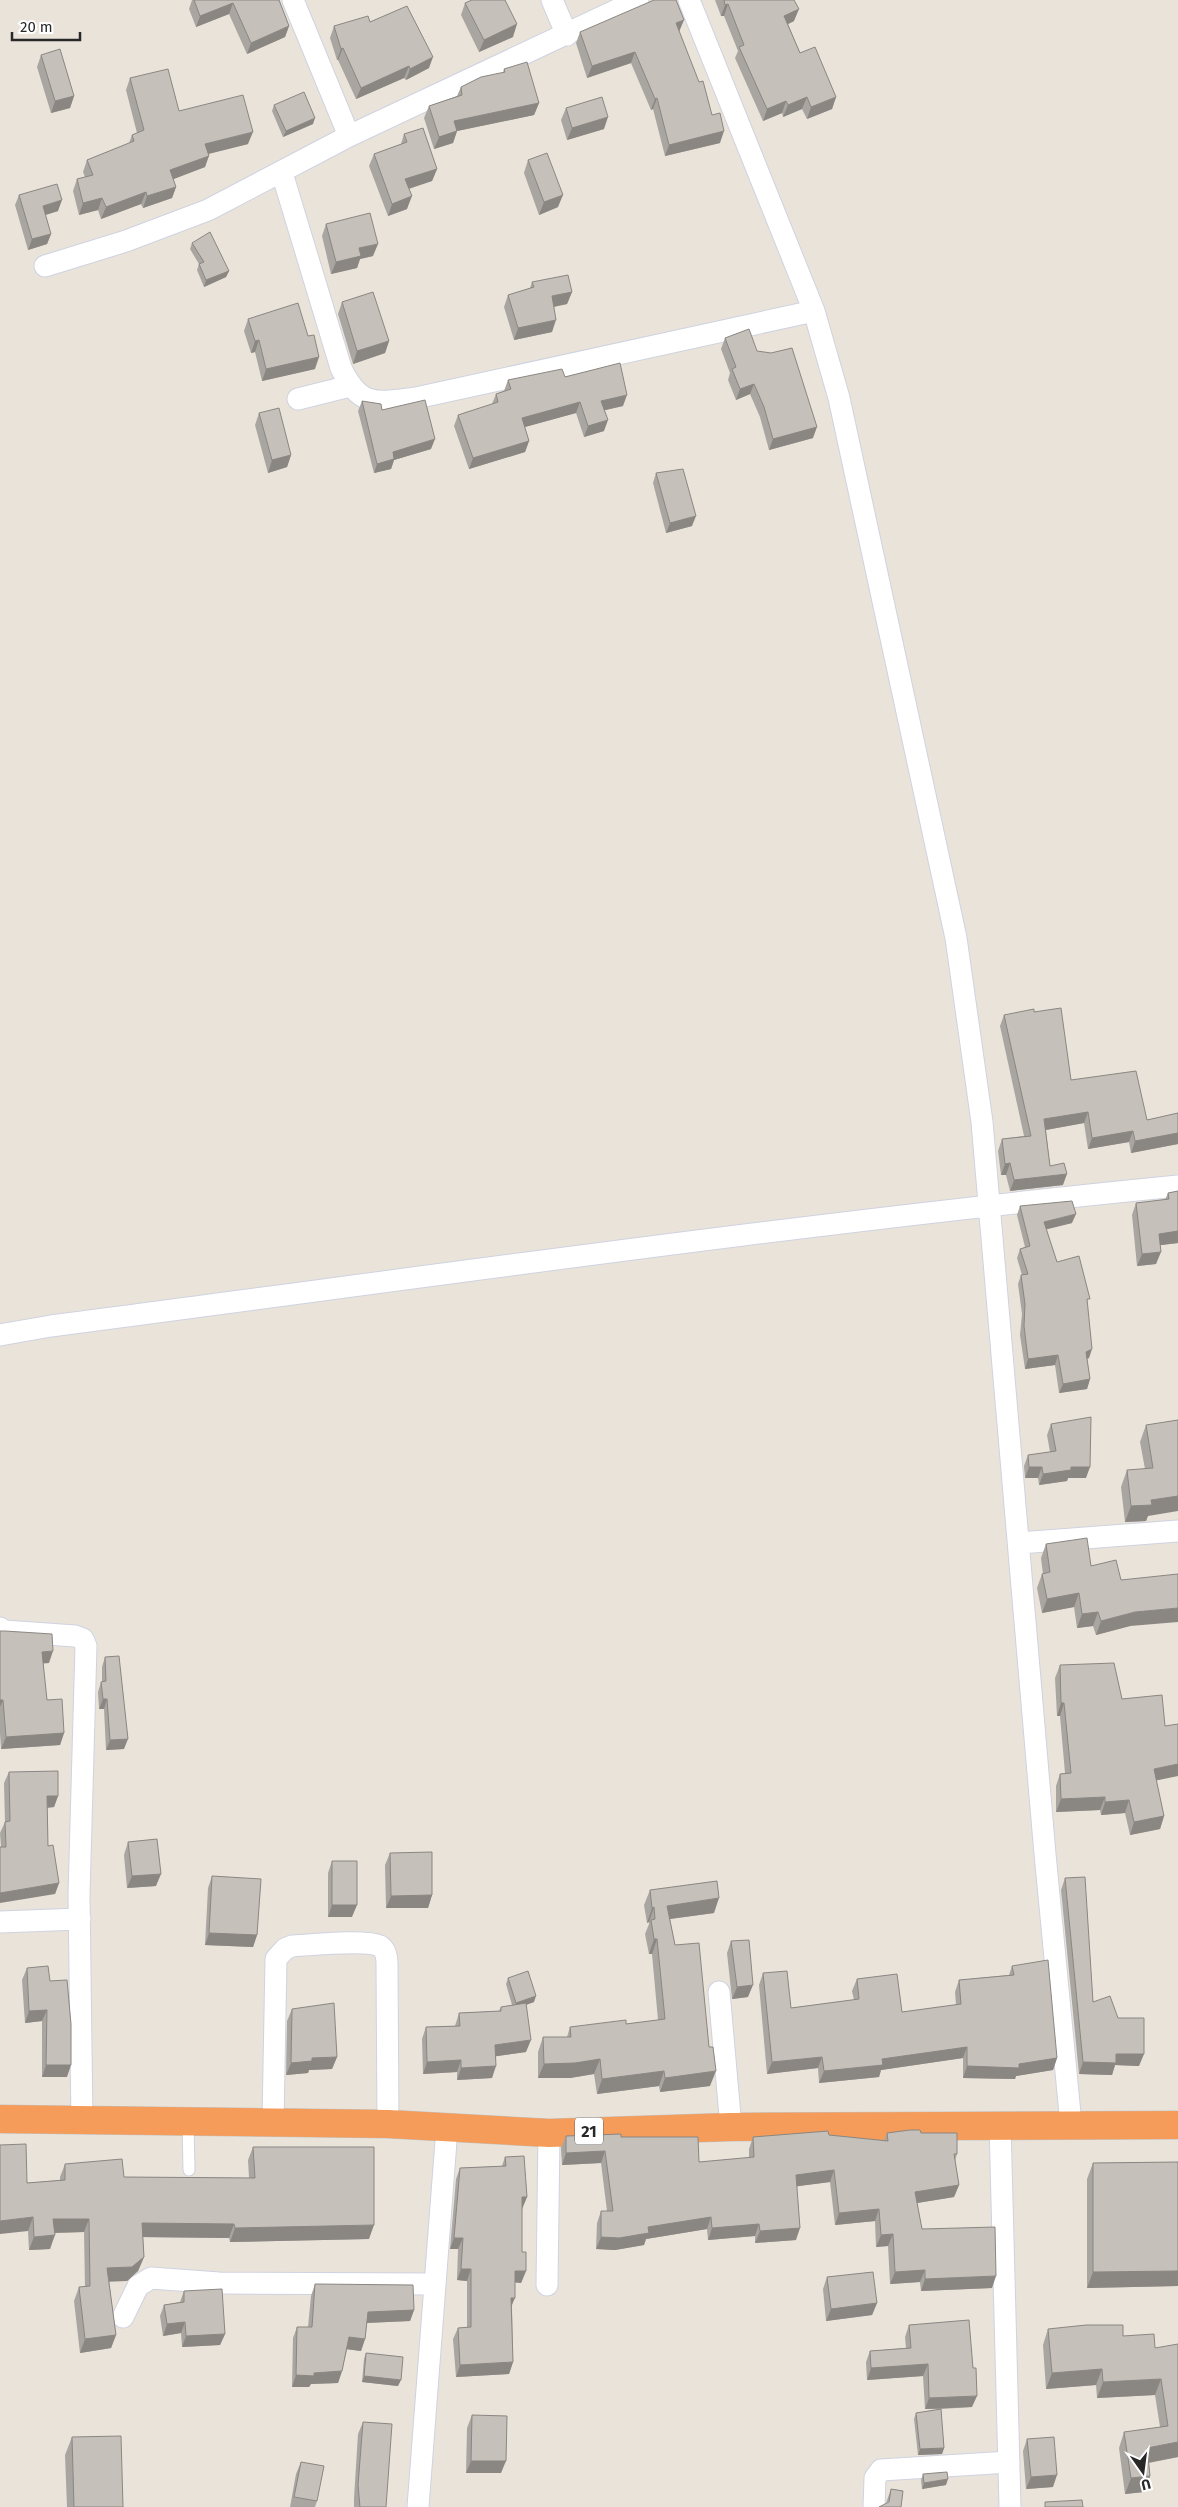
<svg xmlns="http://www.w3.org/2000/svg" width="1178" height="2507" font-family="'Fira Sans',sans-serif">
	<style>
		.lines { fill: none; stroke-linecap: round; stroke-linejoin: round }
		.lane-casing { stroke: #cfd3e0; stroke-width: 13 }
		.street-casing { stroke: #cfd3e0; stroke-width: 23 }
		.highway-casing { stroke: #c3c3c3; stroke-width: 29 }
		.lane { stroke: #fff; stroke-width: 11 }
		.street { stroke: #fff; stroke-width: 21 }
		.highway { stroke: #f59c5a; stroke-width: 28 }
		.wall { fill: #a9a5a0 }
		.shaded-wall { fill: #8a8682 }
		.building { fill: #c5c0ba; stroke: #8a8682 }
		.labels { text-anchor: middle; stroke-width: 4.5; stroke-linejoin: round; paint-order: stroke }
		.shield { fill: #fff; stroke: #686868; stroke-width: 1 }
		.shield-label { font-size: 16px; font-weight: bold; fill: #282828 }
	</style>
	<rect width="100%" height="100%" fill="#eae3da"/>
	<g class="lines">
		<!-- lane casing -->
		<g class="lane-casing">
			<path id="lane" d="M188,2122L189,2170"/>
		</g>
		<!-- street casing -->
		<g class="street-casing">
			<path id="street" d="M293,0L349,136
				M552,0L567,35
				M689,0L814,311L839,398L956,938L982,1122L1045,1854L1071,2124
				M282,173L341,368C360,408 376,403 416,398L814,311
				M45,266L126,241L208,210L349,136L638,0
				M298,399L350,386
				M0,1335L51,1326C427,1277 801,1223 1178,1186
				M1019,1543L1178,1531
				M0,1628L4,1631L75,1636L83,1639L86,1646L79,1895L82,2122
				M0,1922L80,1919
				M719,1992L731,2127
				M273,2121L276,1959L285,1949L292,1946C310,1945 366,1939 380,1946C386,1950 387,1957 387,1964L388,2124
				M1000,2124L1010,2507
				M547,2285L549,2133
				M123,2317L138,2286L151,2278L219,2283L434,2284
				M418,2507L447,2128
				M874,2507L875,2478L881,2470L1009,2462"/>
		</g>
		<!-- highway casing -->
		<g class="highway-casing">
			<path id="highway" d="M0,2119L388,2124L549,2133L731,2127L1178,2125"/>
		</g>
		<!-- lane -->
		<use href="#lane" class="lane"/>
		<!-- street -->
		<use href="#street" class="street"/>
		<!-- highway -->
		<use href="#highway" class="highway"/>
	</g>
	<!-- wall -->
	<path class="wall" d="M192,0H279L289,26L285,37L247,54L229,14L196,27L189,9Z
		M715,0H794V21L788,24L800,53L836,97L832,109L807,119L802,109L783,117L782,113L763,121L735,58L738,51L724,16H721Z
		M465,3L513,37L479,52L461,15Z
		M370,22L429,68L406,80L404,78L356,99L338,60H337L330,38L334,26Z
		M580,32H679L720,143L665,156L653,109L651,110L631,63L587,78L576,43Z
		M41,55L74,96L70,108L51,113L37,67Z
		M504,69L539,103L534,115L457,131L453,143L434,149L424,118L429,106L457,96L461,87L503,73Z
		M130,78L179,111L248,144L208,154L205,167L173,179L176,187L172,198L143,208L141,204L101,219L98,210L79,215L73,191L77,179L85,177L83,172L87,160L129,143L132,135L137,133L126,90Z
		M274,105L313,124L283,137L272,111Z
		M566,108L604,129L567,140L561,120Z
		M404,134L437,169L432,181L409,189L407,209L388,216L369,166L374,154L401,144Z
		M528,160L558,207L539,215L524,173Z
		M19,195L58,211L45,215L51,234L47,244L28,250L15,205Z
		M326,224L373,256L360,259L357,268L331,274L322,236Z
		M192,243L229,271L226,277L204,287L197,270L199,264L190,249Z
		M532,282L572,292L567,304L554,307L552,332L514,340L504,307L508,295L530,288Z
		M342,302L389,341L385,353L353,364L338,314Z
		M248,319L315,369L262,381L255,352L251,353L244,331Z
		M725,338L757,351L813,438L769,450L760,417L750,394L736,400L728,380L730,373L721,349Z
		M565,377L623,406L605,410L604,431L584,437L576,413L524,427L529,441L525,452L469,469L454,426L458,415L492,404L496,394L504,391L508,380Z
		M362,401L382,410L431,449L394,460L391,469L374,473L358,411Z
		M259,413L291,455L287,467L268,473L255,425Z
		M656,473L692,526L666,533L653,483Z
		M1034,1012L1071,1080L1147,1120L1178,1113V1144L1131,1153L1129,1142L1088,1149L1084,1123L1046,1130L1050,1166L1063,1185L1010,1191L1006,1175H1001L998,1151L1002,1139L1024,1136L1000,1026L1004,1015Z
		M1178,1191V1243L1160,1245L1156,1264L1137,1266L1132,1215L1136,1203L1165,1200L1168,1193Z
		M1020,1206L1072,1223L1046,1229L1057,1262L1087,1306L1089,1358L1087,1359L1090,1379L1087,1389L1059,1393L1055,1365L1025,1369L1020,1335L1022,1314L1018,1284L1021,1275H1022L1017,1258L1020,1249L1025,1247L1017,1215Z
		M1178,1420L1146,1521L1125,1522L1121,1487L1127,1470L1145,1469L1140,1442L1146,1425Z
		M1051,1424L1086,1478H1068L1067,1481L1039,1485L1038,1478H1025L1024,1466L1028,1455L1050,1452L1047,1435Z
		M1046,1544L1091,1566L1130,1626L1096,1635L1093,1626L1077,1628L1074,1607L1042,1613L1037,1588L1042,1574H1043L1041,1558Z
		M0,1631L49,1663H43L47,1700L64,1733L60,1745L1,1749L0,1733Z
		M105,1657L124,1749L106,1750L104,1709H99L98,1692L101,1682H102V1667Z
		M1060,1665L1122,1699L1156,1780L1164,1816L1160,1829L1130,1835L1125,1813L1101,1815L1100,1810L1056,1812V1786L1060,1774L1065,1773L1060,1716H1057L1055,1678Z
		M9,1772L58,1796L54,1807L47,1808L48,1846L59,1883L55,1894L1,1847L0,1833L5,1822L4,1783Z
		M128,1842L156,1886L127,1888L124,1855Z
		M390,1853L432,1895L428,1908H386L385,1865Z
		M332,1861L352,1917H328V1873Z
		M212,1876L257,1935L253,1947L205,1945L208,1888Z
		M1065,1878L1093,2002L1118,2018L1139,2066L1115,2065L1112,2075L1079,2074L1061,1890Z
		M650,1890L714,1913L670,1919L675,1945L710,2086L660,2092L659,2086L597,2094L594,2074L570,2078H538V2052L543,2037H567L570,2027L626,2024L658,2020L652,1954H649L645,1934L649,1924V1922L647,1923L644,1905Z
		M731,1941L748,1997L732,1999L727,1953Z
		M1012,1966L1057,2058L1053,2070L1016,2076L1015,2079L963,2078V2058L881,2070L879,2077L819,2083L818,2068L767,2074L759,1985L763,1973L791,2008L854,2000L852,1991L857,1979L902,2012L956,2005L955,1992L959,1980L1009,1975Z
		M27,1968L50,1981L67,2077H42V2021L25,2023L22,1980Z
		M508,1978L534,2002L526,2005V2052L496,2056L492,2078L457,2080V2072L423,2074L422,2039L426,2027L455,2026L459,2013L499,2011L501,2007L512,2005L506,1984Z
		M292,2009L337,2057L332,2069L309,2070L308,2073L286,2075L287,2021Z
		M887,2133H921L957,2154L955,2161L959,2185L954,2197L917,2203L922,2229L992,2288L921,2291L920,2282L890,2284L888,2246L876,2247L875,2221L835,2225L830,2182L797,2186L796,2240L755,2243V2236L708,2240L707,2229L646,2239L644,2245L615,2250L596,2249L597,2223L601,2211H607L601,2163L562,2165L561,2148L566,2136L621,2137L699,2162L749,2158V2149L753,2137L829,2135L884,2141Z
		M253,2147L369,2239L230,2242L229,2238L143,2237L144,2257L138,2271L127,2281H109L116,2335L111,2348L80,2353L74,2301L79,2287H85L84,2232L54,2233L50,2249L29,2250L28,2231L27,2183L60,2180V2177L65,2164L124,2177L249,2178L248,2160Z
		M505,2157L527,2197L522,2209V2252L526,2271L521,2283L515,2282L512,2306L513,2362L509,2374L456,2377L453,2339L458,2328L467,2327V2281L457,2280L458,2249H450L456,2179L460,2168L502,2166Z
		M1178,2162V2286L1087,2288V2179L1093,2163Z
		M827,2277L877,2303L872,2315L826,2321L823,2289Z
		M315,2284L414,2310L410,2321L367,2323L365,2339L361,2351L347,2349L342,2371L338,2383L311,2384L309,2387H292L293,2338L297,2327H308L311,2296Z
		M184,2291L225,2334L220,2345L182,2347L181,2333L163,2336L160,2316L164,2305L180,2302Z
		M909,2325L972,2407L941,2409L944,2448L942,2454L918,2455L914,2419L916,2413L941,2409H925L923,2376L867,2380L866,2362L870,2351L906,2348L905,2337Z
		M1048,2329L1123,2336L1155,2348L1178,2457L1149,2463L1150,2476L1144,2492L1125,2494L1119,2448L1124,2432L1160,2427L1155,2395L1097,2398L1096,2385L1046,2389L1043,2345Z
		M366,2353L398,2386L362,2382L364,2359Z
		M472,2415L501,2473H466L467,2428Z
		M363,2422L386,2507H354V2498L358,2434Z
		M72,2437L123,2507H67L65,2455Z
		M1027,2439L1053,2487L1026,2489L1023,2451Z
		M301,2462L317,2501L315,2507H290L296,2474Z
		M923,2474L946,2485L922,2489L921,2480Z
		M891,2489L903,2491L886,2503Z"/>
	<!-- shaded-wall -->
	<path class="shaded-wall" d="M233,3L229,14L196,27L200,16Z
		M728,4L724,16H721L725,5Z
		M799,9L794,21L780,28L784,16Z
		M684,20L679,32L676,23Z
		M517,24L513,37L479,52L484,40Z
		M289,26L285,37L247,54L251,43Z
		M343,48L338,60H337L341,49Z
		M635,52L631,63L587,78L592,66Z
		M433,57L429,68L406,80L410,69Z
		M409,66L404,78L356,99L361,88Z
		M74,96L70,108L51,113L55,101Z
		M807,97L802,109L783,117L788,105Z
		M836,97L832,109L807,119L811,107Z
		M657,98L653,109L651,110L655,99Z
		M786,101L782,113L763,121L767,109Z
		M539,103L534,115L457,131L453,143L434,149L439,137L454,121Z
		M608,117L604,129L567,140L572,128Z
		M315,118L313,124L283,137L286,131Z
		M724,131L720,143L665,156L669,145Z
		M253,132L248,144L200,156L205,144Z
		M209,156L205,167L166,182L170,170Z
		M437,169L432,181L401,191L405,179Z
		M176,187L172,198L143,208L147,196Z
		M146,192L141,204L101,219L106,207Z
		M563,195L558,207L539,215L544,202Z
		M412,196L407,209L388,216L392,204Z
		M102,198L98,210L79,215L83,203Z
		M62,200L58,211L39,217L43,206Z
		M51,234L47,244L28,250L32,239Z
		M378,244L373,256L360,259L357,268L331,274L336,262L359,248Z
		M229,271L226,277L204,287L206,280Z
		M572,292L567,304L547,308L552,296Z
		M556,320L552,332L514,340L518,328Z
		M259,340L255,352L251,353L255,341Z
		M389,341L385,353L353,364L357,351Z
		M319,357L315,369L262,381L266,369Z
		M754,384L750,394L736,400L740,389Z
		M627,395L623,406L597,412L601,401Z
		M580,402L576,413L518,429L522,418Z
		M608,420L604,431L584,437L588,426Z
		M817,427L813,438L769,450L773,439Z
		M435,439L431,449L394,460L391,469L374,473L377,464L393,452Z
		M529,441L525,452L469,469L473,458Z
		M291,455L287,467L268,473L272,460Z
		M696,516L692,526L666,533L670,523Z
		M1088,1112L1084,1123L1040,1131L1044,1119Z
		M1133,1131L1129,1142L1088,1149L1092,1138Z
		M1178,1133V1144L1131,1153L1135,1141Z
		M1010,1163L1006,1175H1001L1005,1164Z
		M1067,1174L1063,1185L1010,1191L1014,1180Z
		M1076,1214L1072,1223L1040,1231L1044,1222Z
		M1178,1231V1243L1154,1246L1159,1234Z
		M1161,1252L1156,1264L1137,1266L1142,1254Z
		M1092,1349L1089,1358L1082,1361L1086,1352Z
		M1058,1355L1055,1365L1025,1369L1028,1359Z
		M1090,1379L1087,1389L1059,1393L1063,1384Z
		M1029,1467H1042L1038,1478H1025Z
		M1071,1467H1090L1086,1478H1068L1067,1481L1039,1485L1043,1474Z
		M1178,1496V1511L1148,1516L1146,1521L1125,1522L1131,1506L1151,1500Z
		M1079,1593L1074,1607L1042,1613L1047,1599Z
		M1178,1608V1622L1130,1626L1096,1635L1101,1621L1135,1612Z
		M1098,1612L1093,1626L1077,1628L1082,1614Z
		M53,1651L49,1663L38,1664L42,1652Z
		M103,1699H107L104,1709H99Z
		M0,1700H3L0,1707Z
		M1061,1703H1064L1060,1716H1057Z
		M64,1733L60,1745L1,1749L6,1737Z
		M128,1739L124,1749L106,1750L110,1740Z
		M1178,1764V1776L1149,1782L1154,1769Z
		M47,1796H58L54,1807L43,1808Z
		M1105,1797L1100,1810L1056,1812L1061,1799Z
		M1129,1800L1125,1813L1101,1815L1105,1802Z
		M1164,1816L1160,1829L1130,1835L1134,1822Z
		M161,1874L156,1886L127,1888L132,1876Z
		M59,1883L55,1894L0,1903V1893Z
		M432,1895L428,1908H386L391,1896Z
		M719,1898L714,1913L662,1920L667,1906Z
		M332,1905H357L352,1917H328Z
		M654,1907L649,1922L647,1923L652,1908Z
		M209,1933L257,1935L253,1947L205,1945Z
		M654,1939H657L652,1954H649Z
		M753,1985L748,1997L732,1999L737,1987Z
		M536,1996L534,2002L514,2009L516,2003Z
		M47,2010L42,2021L25,2023L29,2011Z
		M531,2040L526,2052L491,2057L495,2045Z
		M967,2047L963,2058L881,2070L879,2077L819,2083L824,2071L882,2059Z
		M1116,2054H1144L1139,2066L1115,2065L1112,2075L1079,2074L1083,2062Z
		M337,2057L332,2069L309,2070L308,2073L286,2075L291,2063L312,2058Z
		M822,2057L818,2068L767,2074L772,2062Z
		M1057,2058L1053,2070L1016,2076L1015,2079L963,2078L967,2066L1019,2064Z
		M600,2059L594,2074L570,2078H538L544,2064Z
		M461,2060L457,2072L423,2074L427,2062Z
		M46,2065H71L67,2077H42Z
		M496,2066L492,2078L457,2080L461,2068Z
		M664,2071L659,2086L597,2094L602,2079Z
		M716,2071L710,2086L660,2092L665,2078Z
		M605,2151L601,2163L562,2165L566,2153Z
		M834,2170L830,2182L792,2187L796,2175Z
		M959,2185L954,2197L911,2204L915,2192Z
		M522,2197H527L522,2209H518Z
		M879,2209L875,2221L835,2225L839,2213Z
		M33,2217L28,2231L0,2234V2221Z
		M711,2217L707,2229L646,2239L644,2245L615,2250L596,2249L601,2237L648,2227Z
		M53,2219H89L84,2232L48,2233Z
		M142,2223L234,2224L229,2238L137,2237Z
		M759,2224L755,2236L708,2240L712,2228Z
		M374,2225L369,2239L230,2242L235,2228Z
		M800,2228L796,2240L755,2243L760,2231Z
		M893,2234L888,2246L876,2247L881,2235Z
		M55,2235L50,2249L29,2250L34,2237Z
		M454,2238H463L458,2249H450Z
		M144,2257L138,2271L127,2281L102,2282L107,2268Z
		M461,2269H471L467,2281L457,2280Z
		M925,2270L920,2282L890,2284L895,2272Z
		M515,2271H526L521,2283L510,2282Z
		M1178,2271V2286L1087,2288L1093,2272Z
		M996,2276L992,2288L921,2291L925,2279Z
		M511,2298H515L510,2309Z
		M877,2303L872,2315L826,2321L831,2309Z
		M414,2310L410,2321L364,2323L368,2312Z
		M185,2322L181,2333L163,2336L167,2324Z
		M225,2334L220,2345L182,2347L186,2336Z
		M116,2335L111,2348L80,2353L85,2339Z
		M349,2337L365,2339L361,2351L345,2349Z
		M513,2362L509,2374L456,2377L460,2365Z
		M928,2364L923,2376L867,2380L871,2368Z
		M1102,2369L1096,2385L1046,2389L1052,2373Z
		M342,2371L338,2383L311,2384L309,2387H292L296,2375L314,2373Z
		M364,2376L401,2380L398,2386L362,2382Z
		M1161,2379L1155,2395L1097,2398L1103,2382Z
		M977,2396L972,2407L925,2409L929,2398Z
		M1178,2442V2457L1141,2464L1147,2448Z
		M944,2448L942,2454L918,2455L920,2449Z
		M471,2461H506L501,2473H466Z
		M1057,2475L1053,2487L1026,2489L1031,2477Z
		M1150,2476L1144,2492L1125,2494L1131,2478Z
		M948,2479L946,2485L922,2489L924,2483Z"/>
	<!-- building -->
	<path class="building" d="M194,0H279L289,26L251,43L233,3L200,16Z
		M472,0H505L517,24L484,40L465,3Z
		M654,0H676L684,20L676,23L699,82L703,81L712,115L720,113L724,131L669,145L657,98L655,99L635,52L592,66L580,32Z
		M724,0H794L799,9L784,16L800,53L815,47L836,97L811,107L807,97L788,105L786,101L767,109L739,47L744,45L728,4L725,5Z
		M407,6L433,57L410,69L409,66L361,88L343,48L341,49L334,26L368,16L370,22Z
		M60,49L74,96L55,101L41,55Z
		M527,62L539,103L454,121L457,131L439,137L429,106L462,95L461,87L481,77L505,72L504,69Z
		M168,69L179,111L243,95L253,132L205,144L209,156L170,170L176,187L147,196L146,192L106,207L102,198L83,203L77,179L93,175L87,160L134,141L132,135L144,130L130,78Z
		M304,92L315,118L286,131L274,105Z
		M602,97L608,117L572,128L566,108Z
		M423,128L437,169L405,179L412,196L392,204L374,154L407,142L404,134Z
		M547,153L563,195L544,202L528,160Z
		M57,184L62,200L43,206L51,234L32,239L19,195Z
		M370,213L378,244L359,248L361,256L336,262L326,224Z
		M210,232L229,271L206,280L199,264L204,262L192,243Z
		M568,275L572,292L552,296L556,320L518,328L508,295L534,287L532,282Z
		M373,292L389,341L357,351L342,302Z
		M298,303L308,336L314,335L319,357L266,369L259,340L255,341L248,319Z
		M749,329L757,351L771,353L792,348L817,427L773,439L764,407L754,384L740,389L732,369L736,367L725,338Z
		M620,363L627,395L601,401L608,420L588,426L580,402L522,418L529,441L473,458L458,415L498,402L496,394L511,389L508,380L562,369L565,377Z
		M425,400L435,439L393,452L394,459L377,464L362,401L381,404L382,410Z
		M279,408L291,455L272,460L259,413Z
		M683,469L696,516L670,523L656,473Z
		M1061,1008L1071,1080L1136,1071L1147,1120L1178,1113V1133L1135,1141L1133,1131L1092,1138L1088,1112L1044,1119L1050,1166L1064,1163L1067,1174L1014,1180L1010,1163L1005,1164L1002,1139L1031,1136L1004,1015L1034,1009V1012Z
		M1178,1191V1231L1159,1234L1161,1252L1142,1254L1136,1203L1169,1199L1168,1193Z
		M1072,1201L1076,1214L1044,1222L1057,1262L1079,1256L1090,1299H1087L1092,1349L1086,1352L1090,1379L1063,1384L1058,1355L1028,1359L1024,1326L1025,1304L1021,1275L1028,1274L1020,1249L1030,1246L1020,1206Z
		M1091,1417L1090,1467H1071V1470L1043,1474L1042,1467H1029L1028,1455L1056,1451L1051,1424Z
		M1178,1420V1496L1151,1500L1152,1505L1131,1506L1127,1470L1153,1468L1146,1425Z
		M1087,1538L1091,1566L1116,1560L1121,1580L1178,1574V1608L1135,1612L1101,1621L1098,1612L1082,1614L1079,1593L1047,1599L1042,1574L1050,1572L1046,1544Z
		M0,1631H5L52,1634L53,1651L42,1652L47,1700L62,1699L64,1733L6,1737L3,1700H0Z
		M119,1656L128,1739L110,1740L107,1699H103L101,1682L106,1681L105,1657Z
		M1114,1663L1122,1699L1162,1695L1165,1726L1178,1724V1764L1154,1769L1164,1816L1134,1822L1129,1800L1105,1802V1797L1061,1799L1060,1774L1071,1773L1064,1703H1061L1060,1665Z
		M58,1771V1796H47L48,1846L53,1845L59,1883L0,1893V1847H6L5,1822L10,1821L9,1772Z
		M157,1839L161,1874L132,1876L128,1842Z
		M432,1852V1895L391,1896L390,1853Z
		M332,1861H357V1905H332Z
		M212,1876L261,1879L257,1935L209,1933Z
		M1085,1877L1093,2002L1110,1996L1118,2018H1144V2054H1116V2063L1083,2062L1065,1878Z
		M717,1881L719,1898L667,1906L675,1945L699,1943L709,2047H713L716,2071L665,2078L664,2071L602,2079L600,2059L575,2063L544,2064L543,2037H571L570,2027L626,2020V2024L665,2019L657,1939H654L651,1920L655,1919L654,1907L652,1908L650,1890Z
		M749,1940L753,1985L737,1987L731,1941Z
		M1048,1960L1057,2058L1019,2064V2068L967,2066V2047L882,2059L883,2065L824,2071L822,2057L772,2062L763,1973L787,1971L791,2008L859,1999L857,1979L897,1974L902,2012L961,2004L959,1980L1014,1975L1012,1966Z
		M48,1966L50,1981L67,1980L71,2024V2065H46L47,2010L29,2011L27,1968Z
		M528,1971L536,1996L516,2003L508,1978Z
		M334,2003L337,2057L312,2058V2061L291,2063L292,2009Z
		M526,2003L531,2040L495,2045L496,2066L461,2068V2060L427,2062L426,2027L460,2026L459,2013L501,2011V2007Z
		M910,2130H920L921,2133H957V2154H954L959,2185L915,2192L922,2229L995,2227L996,2276L925,2279V2270L895,2272L893,2234L881,2235L879,2209L839,2213L834,2170L796,2175L800,2228L760,2231L759,2224L712,2228L711,2217L648,2227L649,2233L619,2238L601,2237V2211H613L605,2151L566,2153V2136L621,2134V2137H698L699,2162L754,2157L753,2137L828,2131L829,2135L888,2141L887,2133Z
		M26,2144L27,2183L65,2180V2164L122,2159L124,2177L255,2178L253,2147H374V2225L235,2228L234,2224L142,2223L144,2257L132,2267L107,2268L116,2335L85,2339L79,2287L90,2286L89,2219H53L55,2235L34,2237L33,2217L0,2221V2145Z
		M524,2156L527,2197H522V2252H526V2271H515V2298H511L513,2362L460,2365L458,2328L471,2327V2269H461L463,2238H454L460,2168L506,2166L505,2157Z
		M1178,2162V2271L1093,2272V2163Z
		M873,2272L877,2303L831,2309L827,2277Z
		M315,2284L413,2285L414,2310L368,2312L365,2339L349,2337L342,2371L314,2373V2376L296,2375L297,2327H312Z
		M222,2289L225,2334L186,2336L185,2322L167,2324L164,2305L184,2302V2291Z
		M969,2320L973,2368H976L977,2396L929,2398L928,2364L871,2368L870,2351L911,2348L909,2325Z
		M1086,2325H1123V2336L1154,2334L1155,2348L1178,2344V2442L1147,2448L1150,2476L1131,2478L1124,2432L1168,2426L1161,2379L1103,2382L1102,2369L1052,2373L1048,2329Z
		M366,2353L403,2357L401,2380L364,2376Z
		M941,2409L944,2448L920,2449L916,2413Z
		M472,2415L507,2416L506,2461H471Z
		M363,2422L392,2424L386,2507H360L358,2485Z
		M121,2436L123,2507H74L72,2437Z
		M1054,2437L1057,2475L1031,2477L1027,2439Z
		M301,2462L324,2466L317,2501L294,2497Z
		M947,2472L948,2479L924,2483L923,2474Z
		M891,2489L903,2491L901,2507H879L889,2502Z
		M1082,2500L1083,2507H1045V2502Z"/>
	<g class="labels">
		<!-- shield labels -->
		<rect class="shield" x="575" y="2117.5" width="28" height="27" rx="4"/>
		<g class="shield-label">
			<text x="589" y="2137">21</text>
		</g>
	</g>
	<!-- north arrow -->
	<g transform="translate(1143 2472) rotate(166)" stroke="#ffffff" stroke-width="4" paint-order="stroke">
	<path d="M0-4L9 19L0 12L-9 19Z" fill="#282828"/>
	<text y="-8" font-size="14" font-weight="bold" text-anchor="middle" fill="#282828">U</text>
	</g>
	<!-- scale -->
	<path d="M12 32v8h68v-8" fill="none" stroke="#282828" stroke-width="2.5"/>
	<text x="20" y="32" font-size="15" fill="#282828" stroke="#ffffff" stroke-width="4" paint-order="stroke">20 m</text>
</svg>
